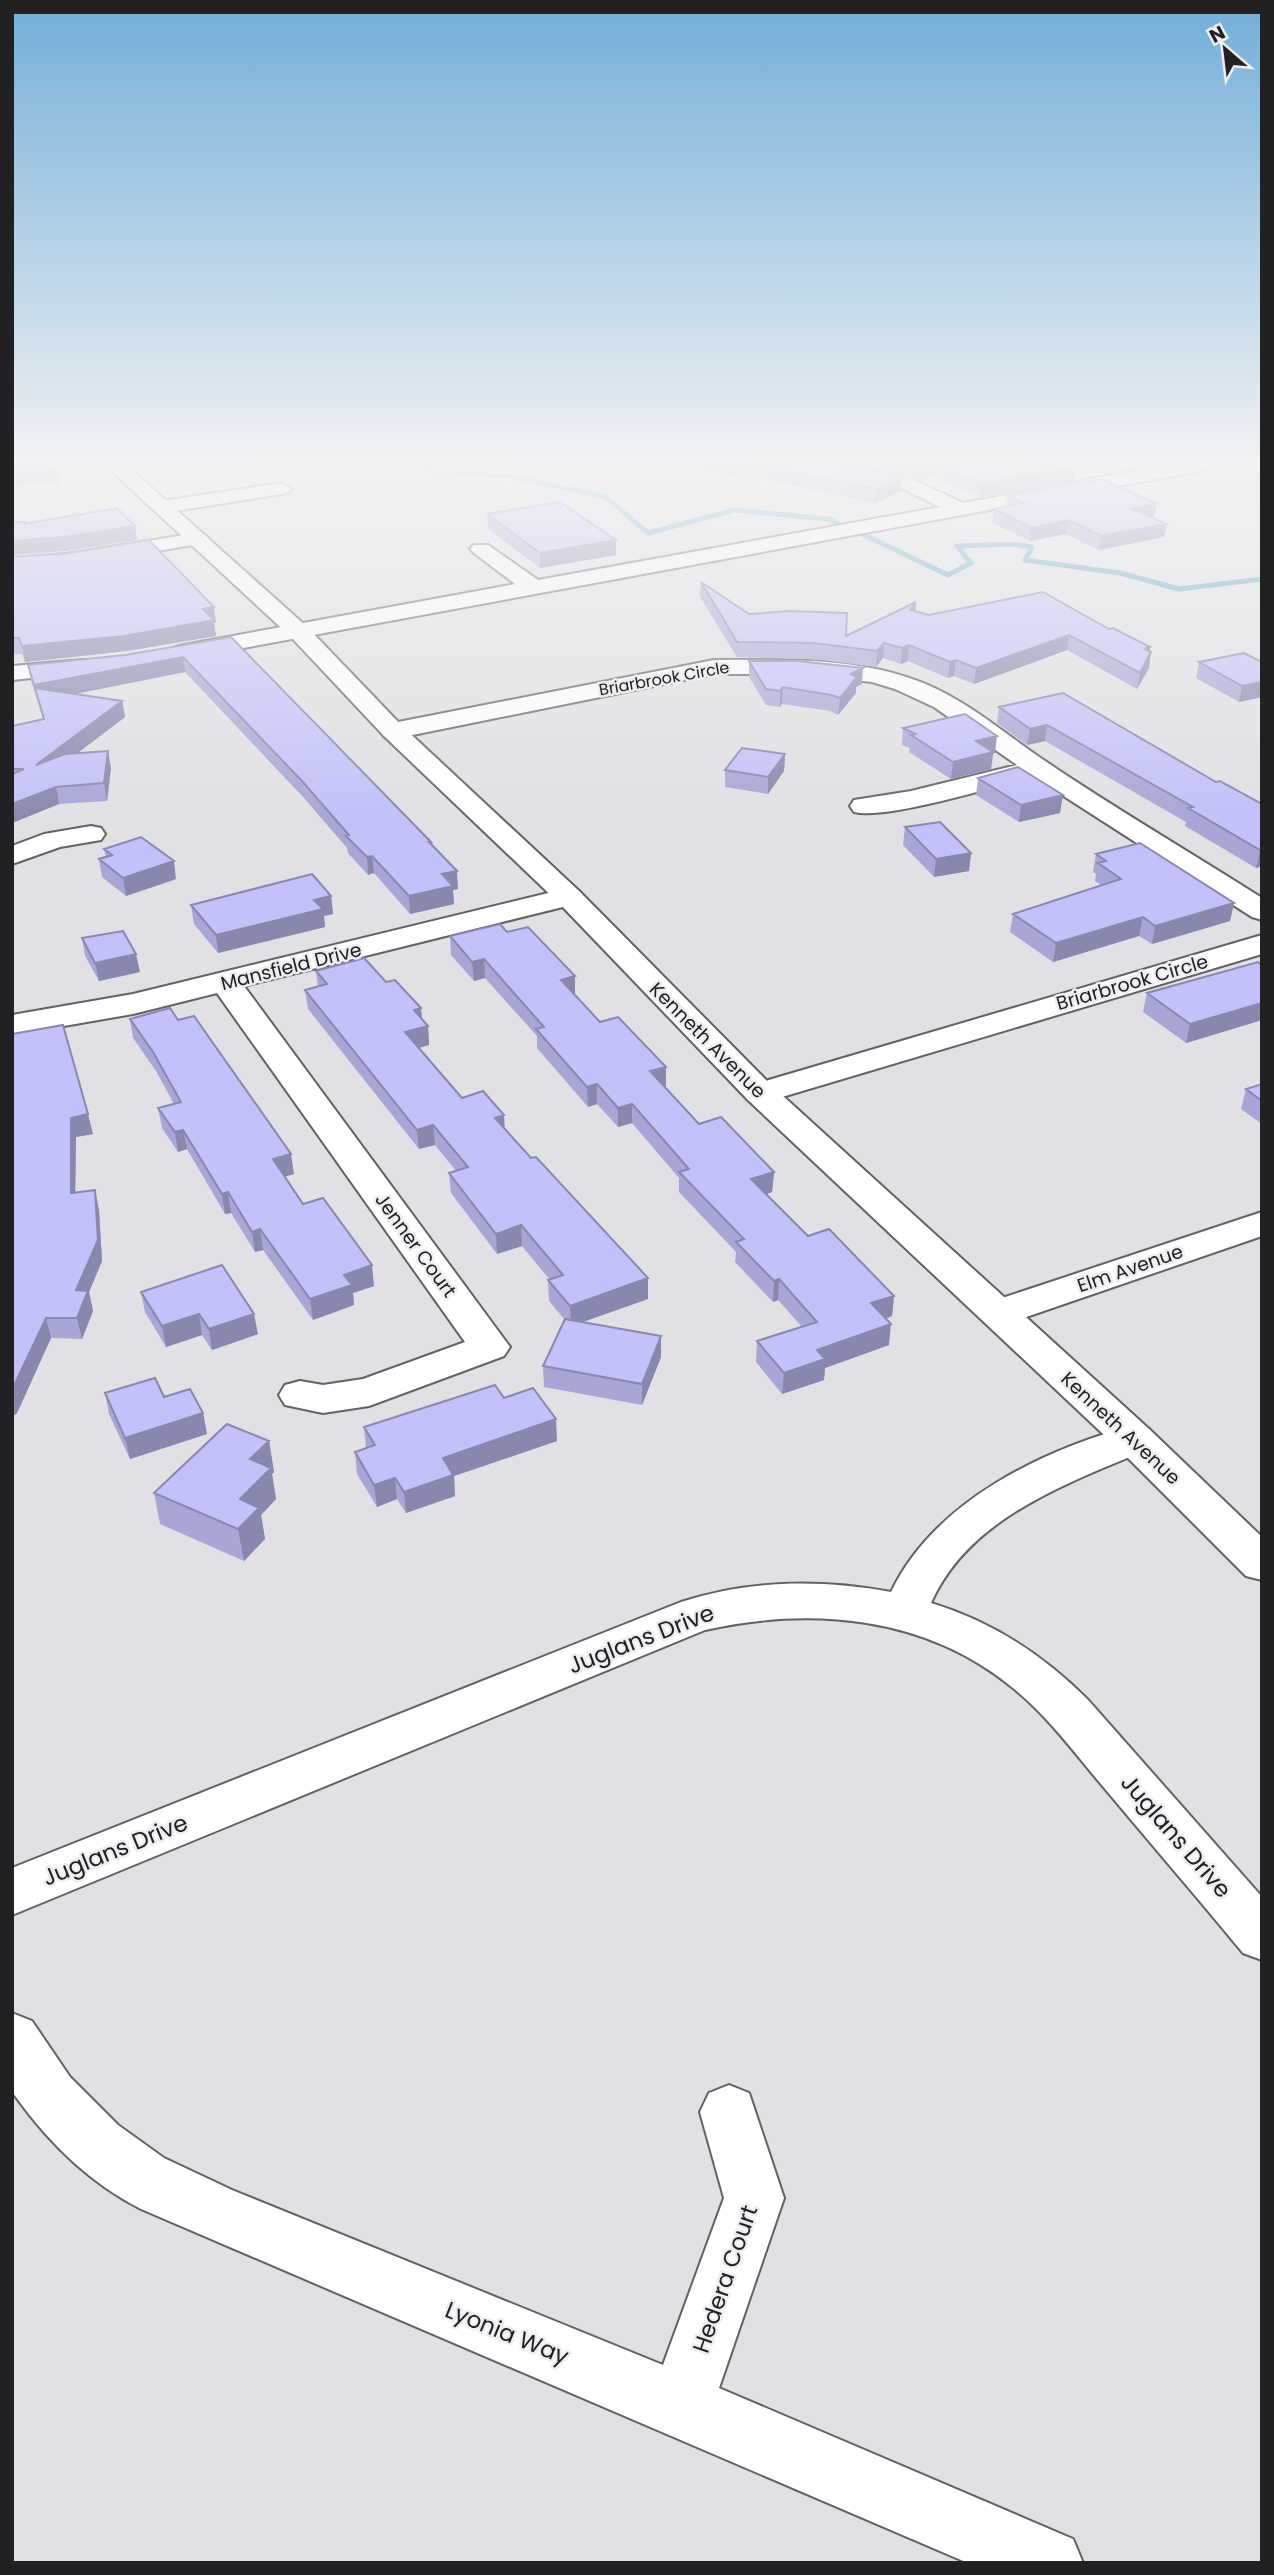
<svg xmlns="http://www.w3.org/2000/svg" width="1274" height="2575" font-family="Poppins,sans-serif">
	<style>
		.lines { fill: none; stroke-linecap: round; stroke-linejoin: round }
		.stream { stroke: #63a5bf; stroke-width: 5 }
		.minor-casing { stroke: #626265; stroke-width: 4 }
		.tertiary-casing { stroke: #626265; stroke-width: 4 }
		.secondary-casing { stroke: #626265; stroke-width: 4 }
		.minor { fill: #fff; fill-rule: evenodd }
		.tertiary { fill: #fff; fill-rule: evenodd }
		.secondary { fill: #fff; fill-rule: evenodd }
		.wall { fill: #a7a6d6 }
		.shaded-wall { fill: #8887ae }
		.building { fill: #c2c1f9; stroke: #8887ae; stroke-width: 2 }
		.labels { text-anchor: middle; stroke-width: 5; stroke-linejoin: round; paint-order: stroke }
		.far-street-label { font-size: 16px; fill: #212123; stroke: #eeeef2 }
		.street-label { font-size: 19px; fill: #212123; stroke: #eeeef2 }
		.near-street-label { font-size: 23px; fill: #212123; stroke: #eeeef2 }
	</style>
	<rect width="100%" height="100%" fill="#e1e1e5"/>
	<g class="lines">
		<!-- stream -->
		<path class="stream" d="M420,463L424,470L509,476L606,497L648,533L734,510L829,519L839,524
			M860,533L948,575L971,563L957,546L1010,544L1032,547L1025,560L1120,573L1179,589L1262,579"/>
		<!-- minor casing -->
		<g class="minor-casing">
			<path id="minor" d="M807,463H843L914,480L963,503L1177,463H1220L1211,469L184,659L176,657L172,652L176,647L184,645L515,584L474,553L470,549L474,545H488L538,580L940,507L901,488L809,467Z
				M281,483L291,489L288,493L163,513L156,511L153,507L156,503L163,501Z
				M198,533L205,535L208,539L205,543L66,566L12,570V558L66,554Z
				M82,660L90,662L94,667L90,672L12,680V666Z
				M714,660C779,660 847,657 909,678C960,694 1002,732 1045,761C1116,809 1190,852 1262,898V920L1252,917L1034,777C995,786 888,820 854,812L850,806L854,800L911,791L1017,765L934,707L895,689L872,682L796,674H714L393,739L384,736L380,731L384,726L393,723Z
				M91,826L101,828L105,834L101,840L60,847L12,864V846L44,834Z
				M569,888L579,891L584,897L579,903L244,986L510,1347L504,1356L369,1406L323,1413L285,1405L279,1395L285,1385L300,1381L323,1385L363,1379L465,1342L217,993L133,1014L12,1035V1015L133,994Z
				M1262,935V954L772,1100L760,1103L748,1100L743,1093L748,1086Z
				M1134,1425L1149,1429L1155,1439L1149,1449C1068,1483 969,1517 931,1603C993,1622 1044,1655 1089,1701L1262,1897V1960L1243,1953C1198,1898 1151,1844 1106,1790C1076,1755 1049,1717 1013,1688C926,1616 812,1606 705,1630L12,1915V1868L681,1602C749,1580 820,1579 891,1592C935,1501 1041,1451 1134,1425Z
				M12,2013L32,2021L70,2077L118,2125L164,2158L232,2190L663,2365L724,2198L700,2112L709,2093L729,2085L749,2093L784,2198L719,2388L1073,2539L1083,2563H968L141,2209C90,2183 49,2143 16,2097L12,2092Z"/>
		</g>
		<!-- tertiary casing -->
		<g class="tertiary-casing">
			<path id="tertiary" d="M1244,463H1262V473Z
				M1262,1212V1236L1012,1322L998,1325L984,1322L978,1313L984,1304Z"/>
		</g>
		<!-- secondary casing -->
		<g class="secondary-casing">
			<path id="secondary" d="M103,463H124L307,627L402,726L579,891L772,1086L1149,1429L1262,1537V1580L1246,1576L1119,1449L748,1100L559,903L384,736L291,637Z"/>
		</g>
		<!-- minor -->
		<use href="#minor" class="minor"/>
		<!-- tertiary -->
		<use href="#tertiary" class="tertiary"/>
		<!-- secondary -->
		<use href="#secondary" class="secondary"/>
	</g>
	<!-- wall -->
	<path class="wall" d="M12,464L57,471L59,484L12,485Z
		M678,464H840L901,491L875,503L736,473L731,476Z
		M855,464H1068L1073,480L979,497L932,476L922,481Z
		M1008,496L1157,504L1154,517L1153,518L1164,537L1099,550L1066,534L1030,541L992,523L994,509L1007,507Z
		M487,514L616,540V555L540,568L488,529Z
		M12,557L216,622L214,623L216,636L127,651L25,662L22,654H12Z
		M701,582L749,614L846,636L915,611L929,615L1109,629L1150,647L1149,668L1137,689L1067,650L974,684L954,676L948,678L908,661L901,664L883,658L876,667L813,659L737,657L700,597Z
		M231,637L432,845L458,889L453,890L454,904L410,914L374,873L368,875L348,853L347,848L304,798L185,672L75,694L122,701L125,717L78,753L111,768L107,801L59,804L12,823V726L43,719L31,681L28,665L125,655Z
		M749,661L862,684L856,687V693L838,715L830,711L782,704L780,707L766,705L749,677Z
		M1199,662H1262V697L1239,702L1196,678Z
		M999,707L1216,782L1262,804V866L1256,868L1185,826L1186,822L1045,741L1027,745L997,723Z
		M903,728L995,753L993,754L991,769L951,779L909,752L910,748L902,745Z
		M785,754L784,771L768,794L725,787V770Z
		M978,778L1060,813L1019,822L976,795Z
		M905,827L971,853L969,871L934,877L903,845Z
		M104,849L176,879L126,896L102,877L99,859L106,857Z
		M1096,854L1234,903L1230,921L1152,944L1139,936L1053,962L1010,932L1013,914L1101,885L1095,881L1096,874L1093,872Z
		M331,896L333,914L324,916L325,927L218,953L194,924L191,905Z
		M507,932L575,995L600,1022L666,1086L665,1087L699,1124L774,1172L772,1192L766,1194L808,1236L894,1296L892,1316L886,1319L889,1345L825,1368L824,1380L782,1394L756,1362L757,1341L802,1327L778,1300L773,1302L735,1262L736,1252L679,1192V1178L632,1123L618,1127L597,1104L588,1107L537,1048V1036L485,978L474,981L451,955L450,936Z
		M82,938L140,972L99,981L85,956Z
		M1262,963V1020L1186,1043L1143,1012L1147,993Z
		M316,971L422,1019L428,1026L429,1045L419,1048L462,1098L505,1128L531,1158L648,1278V1299L583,1322L661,1357L642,1405L544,1387L543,1366L564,1319L549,1301L548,1280H550L522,1246L497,1254L451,1193L449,1173L456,1171L435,1145L419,1149L308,1009L305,990L318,987Z
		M130,1019L294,1174L284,1177L303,1204L374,1286L353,1293L354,1305L313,1320L263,1250L255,1252L231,1213L225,1214L187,1149L178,1152L162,1128L158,1108L174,1104L156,1071L133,1038Z
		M12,1034L93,1134L76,1137L75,1193L99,1210L102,1261L89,1292L93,1311L82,1339L51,1338L17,1413L12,1417Z
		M1262,1084V1124L1241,1109L1246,1089Z
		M141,1292L258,1334L212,1350L202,1335L166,1347L145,1312Z
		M105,1393L164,1397L203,1413L207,1434L130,1459L109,1414Z
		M504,1398L557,1441L454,1476L455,1496L406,1513L397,1499L377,1507L357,1474L355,1452L366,1448L364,1427Z
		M269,1441L274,1472L272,1474L276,1499L261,1515L265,1539L244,1561L160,1524L154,1493Z"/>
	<!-- shaded-wall -->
	<path class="shaded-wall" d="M731,464H736V473L731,476Z
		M933,464L932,476L922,481L924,468Z
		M1075,467L1073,480L979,497L981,484Z
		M902,478L901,491L875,503L876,489Z
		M1157,504L1154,517L1130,522L1132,509Z
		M1068,520L1066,534L1030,541L1032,528Z
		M1167,524L1164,537L1099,550L1101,536Z
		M135,526L137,540L66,551L12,555V541Z
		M616,540V555L540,568V553Z
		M916,602L915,617L910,610Z
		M214,607L216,622L214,623L216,636L127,651L25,662L22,646Z
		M1069,635L1067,650L974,684L976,668Z
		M884,643L883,658L876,667L877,651Z
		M909,645L908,661L901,664L902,648Z
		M1150,647L1149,657L1151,652L1149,668L1137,689L1145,649Z
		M183,657L185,672L39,701L35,688L37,701L34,685Z
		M956,660L954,676L948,678L950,662Z
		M863,668L862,684L856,687V693L838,715L840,698L851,674Z
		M1262,682V697L1239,702L1242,686Z
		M783,687L782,704L780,707V691Z
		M122,701L125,717L39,782L36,765Z
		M1047,725L1045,741L1027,745L1030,729Z
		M997,736L995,753L993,754L991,769L951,779L953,762L976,741Z
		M108,751L111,768L107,801L104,783Z
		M785,754L784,771L768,794V777Z
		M56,787L59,804L12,823V804Z
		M1063,795L1060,813L1019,822L1021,805Z
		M1260,850H1262V866L1256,868Z
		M971,853L969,871L934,877L936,859Z
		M372,856L374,873L368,875L367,857Z
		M174,861L176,879L126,896L123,878Z
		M457,871L458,889L453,890L454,904L410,914L409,896L442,874Z
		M331,896L333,914L324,916L325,927L218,953L216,935L314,900Z
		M1234,903L1230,921L1152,944L1155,926Z
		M1143,917L1139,936L1053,962L1056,943Z
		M136,954L140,972L99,981L95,963Z
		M484,959L485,978L474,981L472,962Z
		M575,976V995L561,980Z
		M1262,1003V1020L1186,1043L1190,1024Z
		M421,1008L423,1027L428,1026L429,1045L407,1051L405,1032L414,1010Z
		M666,1067V1086L650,1091V1071Z
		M597,1084V1104L588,1107L587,1087Z
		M632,1104V1123L618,1127V1108Z
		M88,1114L93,1134L76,1137L75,1214L71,1193V1118Z
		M504,1115L505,1135L495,1118Z
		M433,1125L435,1145L419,1149L417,1130Z
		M183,1130L187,1149L178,1152L175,1132Z
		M291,1154L294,1174L275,1179L273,1159Z
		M774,1172L772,1192L750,1199L751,1179Z
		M95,1190L99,1210L102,1261L89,1292L93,1311L82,1339L77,1318L76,1290Z
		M228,1192L231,1213L225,1214L222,1194Z
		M521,1225L522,1246L497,1254L496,1234Z
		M260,1229L263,1250L255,1252L252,1232Z
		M372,1265L374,1286L353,1293L354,1305L313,1320L310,1299L344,1275Z
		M648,1278V1299L571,1326L570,1306Z
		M779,1279L778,1300L773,1302L774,1281Z
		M894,1296L892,1316L870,1324L871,1303Z
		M199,1314L202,1335L166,1347L162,1326Z
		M254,1314L258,1334L212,1350L209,1329Z
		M46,1318L51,1338L17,1413L12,1417V1390Z
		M891,1324L889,1345L825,1368L824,1380L782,1394L784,1373L817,1350Z
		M661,1336V1357L642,1405V1384Z
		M203,1413L207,1434L130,1459L125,1438Z
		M556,1419L557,1441L454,1476L455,1496L406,1513L404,1492L443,1458Z
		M269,1441L274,1472L272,1474L276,1499L261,1515L265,1539L244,1561L238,1529L240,1499L250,1459Z
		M395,1478L397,1499L377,1507L374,1485Z"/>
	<!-- building -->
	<path class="building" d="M12,464H49L57,471L12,472Z
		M751,464H840L902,478L876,489Z
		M907,464H933L924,468Z
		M934,464H1068L1075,467L981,484Z
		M1102,479L1157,504L1132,509L1167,524L1101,536L1068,520L1032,528L994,509L1024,503L1008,496Z
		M560,502L616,540L540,553L487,514Z
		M117,508L135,526L63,537L12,541V522H25L24,524Z
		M149,540L214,607L203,609L214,620L124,636L22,646L19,638H12V557L64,554Z
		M701,582L749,614L790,611L847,613L846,636L916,602L910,610L929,615L1043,592L1109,629L1113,628L1150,647L1145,649L1151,652L1140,673L1069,635L976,668L956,660L950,662L909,645L902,648L884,643L877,651L814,643L737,642Z
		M231,637L431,842H429L457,871L442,874L453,886L409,896L372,856L367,857L346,836L349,835L302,781L183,657L34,685L28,665L125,655Z
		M1244,653L1262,662V682L1242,686L1199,662Z
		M749,661H797L863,668L851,674L857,677L840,698L831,695L783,687L780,691L766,689Z
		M35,688L122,701L36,765L65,754L108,751L104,783L56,787L12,804V774L24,769H12V726L44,719Z
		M1063,693L1216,782L1220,781L1262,804V850H1260L1188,808L1193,807L1047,725L1030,729L999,707Z
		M965,714L997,736L976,741L993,752L953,762L911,735L915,734L903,728Z
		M742,748L785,754L768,777L725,770Z
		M1018,767L1063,795L1021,805L978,778Z
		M940,822L971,853L936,859L905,827Z
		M141,837L174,861L123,878L99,859L112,855L104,849Z
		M1140,843L1234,903L1155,926L1143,917L1056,943L1013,914L1121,879L1098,863L1106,861L1096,854Z
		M312,874L331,896L314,900L323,909L216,935L191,905Z
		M500,924L507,932L528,927L575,976L561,980L600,1022L618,1017L666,1067L650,1071L699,1124L721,1117L774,1172L751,1179L808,1236L829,1229L894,1296L871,1303L891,1324L817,1350L825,1359L784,1373L757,1341L817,1322L779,1279L774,1281L736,1242L744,1239L679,1172L689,1169L632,1104L618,1108L597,1084L587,1087L536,1029L544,1027L484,959L472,962L450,936Z
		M123,931L136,954L95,963L82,938Z
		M364,958L386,982L395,980L421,1008L414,1010L428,1026L405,1032L462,1098L483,1091L504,1115L495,1118L531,1158L536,1157L648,1278L570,1306L548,1280L563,1275L521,1225L496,1234L449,1173L468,1167L433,1125L417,1130L305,990L327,984L316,971Z
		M1258,962L1260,964L1262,963V1003L1190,1024L1147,993Z
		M170,1008L178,1020L194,1016L291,1154L273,1159L303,1204L323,1198L372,1265L344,1275L352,1285L310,1299L260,1229L252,1232L228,1192L222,1194L183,1130L175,1132L158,1108L181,1102L153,1052L130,1019Z
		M63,1025L88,1114L71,1118V1193L95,1190L98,1240L76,1290L88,1291L77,1318H46L12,1390V1034Z
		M1262,1084V1101L1246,1089Z
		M222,1265L254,1314L209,1329L199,1314L162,1326L141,1292Z
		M565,1319L661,1336L642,1384L543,1366Z
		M155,1378L164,1397L190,1389L203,1413L125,1438L105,1393Z
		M495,1385L504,1398L533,1388L556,1419L443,1458L453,1475L404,1492L395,1478L374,1485L355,1452L375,1445L364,1427Z
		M227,1424L269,1441L250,1459L271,1468L240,1499L259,1508L238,1529L154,1493Z"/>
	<!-- sky -->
	<linearGradient id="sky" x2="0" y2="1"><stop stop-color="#73aed8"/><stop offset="0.56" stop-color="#f2f2f3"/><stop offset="1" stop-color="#f2f2f3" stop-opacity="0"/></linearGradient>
	<rect width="1274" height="824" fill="url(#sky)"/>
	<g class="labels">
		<!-- far-street labels -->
		<g class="far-street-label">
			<text transform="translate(664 678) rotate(-10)" y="6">Briarbrook Circle</text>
		</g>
		<!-- street labels -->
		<g class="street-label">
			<text transform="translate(291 966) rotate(-14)" y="7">Mansfield Drive</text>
			<text transform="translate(1132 982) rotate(-16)" y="7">Briarbrook Circle</text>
			<text transform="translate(708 1040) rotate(45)" y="7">Kenneth Avenue</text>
			<text transform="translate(416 1245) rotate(54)" y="7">Jenner Court</text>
			<text transform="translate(1130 1268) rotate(-19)" y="7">Elm Avenue</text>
			<text transform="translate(1121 1428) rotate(43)" y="7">Kenneth Avenue</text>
		</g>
		<!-- near-street labels -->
		<g class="near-street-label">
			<text transform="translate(641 1639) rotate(-21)" y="8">Juglans Drive</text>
			<text transform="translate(1176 1836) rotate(49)" y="8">Juglans Drive</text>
			<text transform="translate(115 1850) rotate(-22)" y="8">Juglans Drive</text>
			<text transform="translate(725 2279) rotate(-71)" y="8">Hedera Court</text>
			<text transform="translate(507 2333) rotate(22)" y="8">Lyonia Way</text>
		</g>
	</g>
	<!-- border -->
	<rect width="1274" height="2575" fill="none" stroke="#212123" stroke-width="28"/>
	<!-- north arrow -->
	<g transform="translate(1225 49) rotate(332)" stroke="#eeeef2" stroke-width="5" paint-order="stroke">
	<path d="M0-5L12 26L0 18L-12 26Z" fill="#212123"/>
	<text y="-10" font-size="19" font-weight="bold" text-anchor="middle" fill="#212123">N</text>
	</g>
</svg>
